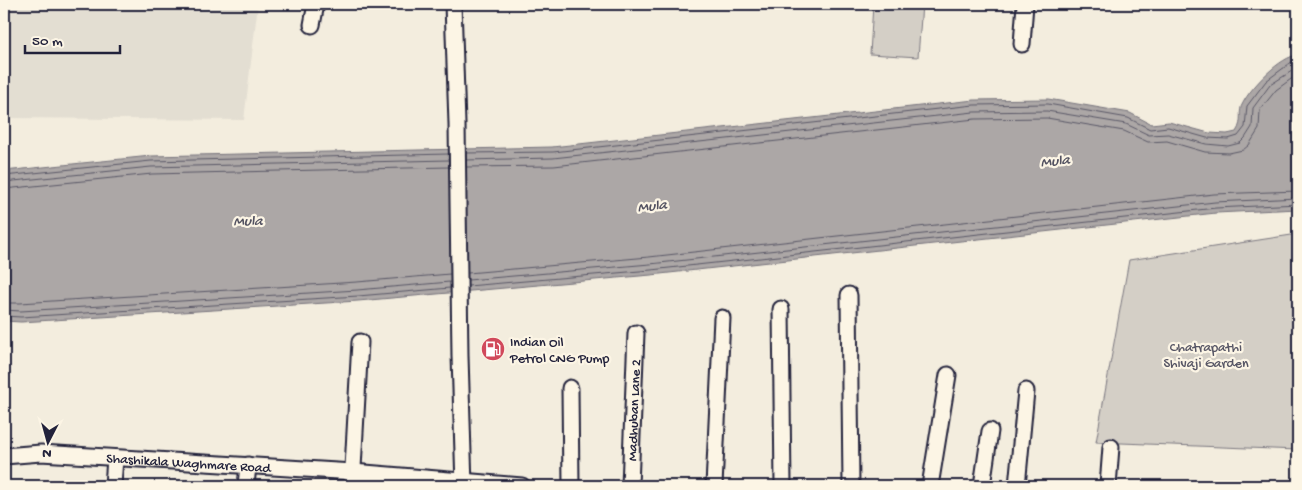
<svg xmlns="http://www.w3.org/2000/svg" width="1302" height="490" font-family="'Gochi Hand',sans-serif">
	<style>
		.built { fill: #e3ded2 }
		.green { fill: #d4cfc6; stroke: #7b7880 }
		.water { fill: #aca7a6; stroke: #75727b }
		.lines { fill: none; stroke-linecap: round; stroke-linejoin: round }
		.shore { stroke: #595766; stroke-width: 1 }
		.minor-casing { stroke: #22223b; stroke-width: 19 }
		.minor { stroke: #fcf5e5; stroke-width: 15 }
		.labels { text-anchor: middle; stroke-width: 4.5; stroke-linejoin: round; paint-order: stroke }
		.poi-label { font-size: 14px; fill: #22223b; stroke: #fcf5e5; text-anchor: start }
		.park-label { font-size: 14px; fill: #575665; stroke: #fcf5e5 }
		.street-label { font-size: 14px; fill: #22223b; stroke: #fcf5e5 }
		.water-label { font-size: 15px; font-style: italic; fill: #525160; stroke: #fcf5e5 }
	</style>
	<rect width="100%" height="100%" fill="#f3edde"/>
	<filter id="ink" filterUnits="userSpaceOnUse"><feTurbulence type="fractalNoise" baseFrequency=".02" numOctaves="2"/><feDisplacementMap in="SourceGraphic" scale="10" xChannelSelector="R" yChannelSelector="G"/><feConvolveMatrix kernelMatrix="1 2 1 2 8 2 1 2 1" color-interpolation-filters="sRGB"/></filter>
	<g filter="url(#ink)">
		<!-- built -->
		<path class="built" d="M4,4H258L244,120L4,118Z"/>
		<!-- green -->
		<path class="green" d="M873,4H922L918,57L870,54Z
			M1298,234V450L1096,442L1129,260Z"/>
		<!-- water -->
		<path class="water" d="M1298,55V209L1216,213L651,275L358,301L21,322L4,321V171L151,156L552,147L974,100L1048,99L1130,113L1151,124L1169,122L1209,133L1227,134L1236,132C1244,120 1237,112 1243,103C1251,87 1281,56 1298,55Z"/>
		<g class="lines">
			<!-- shore -->
			<path class="shore" d="M466,153L553,152L974,105L1048,104L1128,118L1150,129L1168,127L1207,138L1228,139L1238,136L1245,127L1247,106L1266,81L1293,61L1298,60
				M466,160L553,158L974,112L1047,111L1126,124L1149,135L1168,134L1206,144L1228,146L1240,143L1245,138L1252,127L1253,108L1270,85L1298,67
				M466,167L554,166L975,119L1047,118L1124,131L1148,142L1167,141L1205,152L1229,153L1243,150L1249,145L1259,129L1260,110L1276,90L1298,74
				M4,176L151,161L449,154
				M4,182L151,167L449,160
				M4,189L152,174L449,167
				M468,273L649,257L1214,194L1298,191
				M468,280L650,264L1215,202L1298,198
				M468,286L651,270L1216,208L1298,204
				M4,303H20L357,282L450,274
				M4,310L21,311L357,290L450,282
				M4,316L21,317L358,296L450,288"/>
			<!-- minor casing -->
			<g class="minor-casing">
				<g id="minor">
					<path d="M453,4L457,124L460,356L464,486"/>
					<path d="M312,25L316,4"/>
					<path d="M1022,44L1025,4"/>
					<path d="M849,295L851,486"/>
					<path d="M781,309L783,486"/>
					<path d="M570,388L571,486"/>
					<path id="s1" d="M4,456L41,453L353,472L522,486"/>
					<path d="M113,486L115,458"/>
					<path d="M246,486L248,465"/>
					<path d="M352,486L360,342"/>
					<path id="s2" d="M630,486L636,333"/>
					<path d="M714,486L722,318"/>
					<path d="M930,486L948,375"/>
					<path d="M982,486L990,431"/>
					<path d="M1017,486L1026,391"/>
					<path d="M1108,486L1111,447"/>
				</g>
			</g>
			<!-- minor -->
			<use href="#minor" class="minor"/>
		</g>
	</g>
	<!-- icons -->
	<defs>
		<g id="fuel-disc" transform="scale(1.25)"><circle r="9.5" fill="#d1495b" stroke="#fcf5e5"/><path d="M-5.5-6h7V0h2V4h1.3V-2.5L3-4.5l.8-.8L6-3V5H2.5V1h-1V6h-7ZM-4.2-4.7v3.2H.2V-4.7Z" fill="#fff"/></g>
	</defs>
	<g fill-rule="evenodd">
		<use href="#fuel-disc" x="493" y="349"/>
	</g>
	<g class="labels">
		<!-- poi labels -->
		<g class="poi-label">
			<text x="510" y="346">Indian Oil<tspan x="510" dy="16">Petrol CNG Pump</tspan></text>
		</g>
		<!-- park labels -->
		<g class="park-label">
			<text x="1206" y="351">Chatrapathi<tspan x="1206" dy="16">Shivaji Garden</tspan></text>
		</g>
		<!-- street labels -->
		<g class="street-label">
			<text dy="5" stroke="none"><textPath href="#s2" startOffset="76">Madhuban Lane 2</textPath></text>
			<text dy="5" stroke="none"><textPath href="#s1" startOffset="185">Shashikala Waghmare Road</textPath></text>
		</g>
		<!-- water labels -->
		<g class="water-label">
			<text transform="translate(1055 160) rotate(-6)" y="5">Mula</text>
			<text transform="translate(652 205) rotate(-6)" y="5">Mula</text>
			<text transform="translate(248 220) rotate(-1)" y="5">Mula</text>
		</g>
	</g>
	<!-- margin -->
	<rect width="1302" height="490" fill="none" stroke="#fcf5e5" stroke-width="20"/>
	<rect x="10" y="10" width="1282" height="470" fill="none" stroke="#22223b" stroke-width="2" filter="url(#ink)"/>
	<!-- north arrow -->
	<g transform="translate(48 442) rotate(186)" stroke="#fcf5e5" stroke-width="4" paint-order="stroke">
	<path d="M0-4L9 19L0 12L-9 19Z" fill="#22223b"/>
	<text y="-8" font-size="14" font-weight="bold" text-anchor="middle" fill="#22223b">N</text>
	</g>
	<!-- scale -->
	<path d="M25 45v8h95v-8" fill="none" stroke="#22223b" stroke-width="2.5"/>
	<text x="32" y="45" font-size="15" fill="#22223b" stroke="#fcf5e5" stroke-width="4" paint-order="stroke">50 m</text>
</svg>
